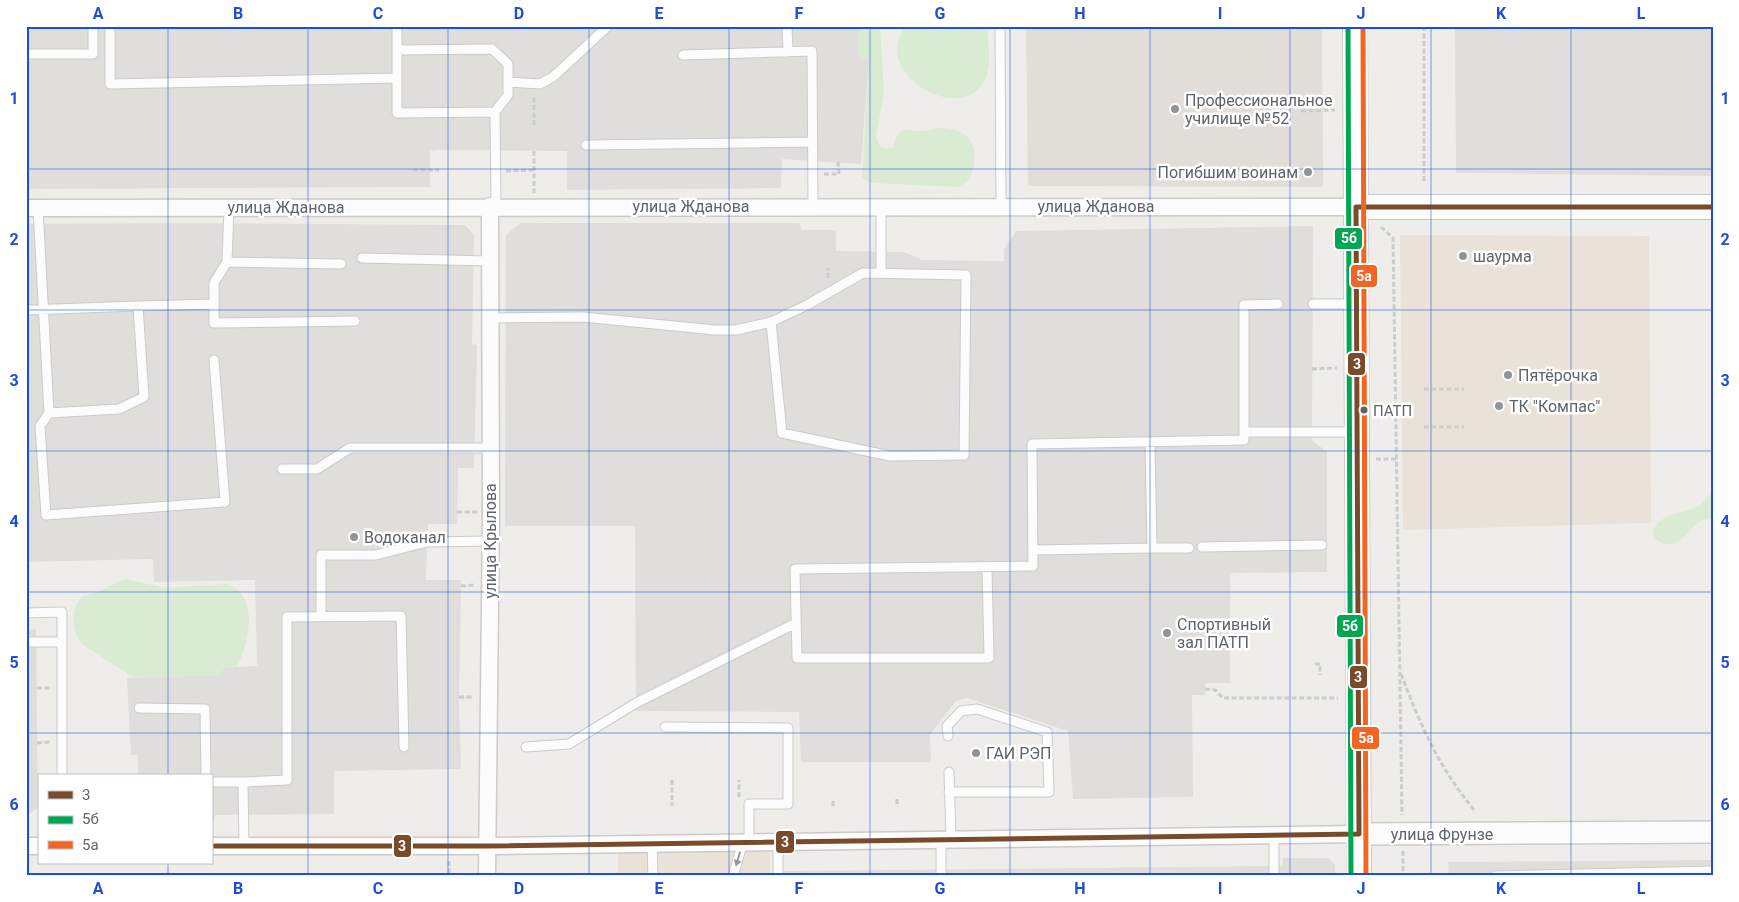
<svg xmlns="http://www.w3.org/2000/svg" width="1739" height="902" font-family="Roboto,sans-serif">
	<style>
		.commercial { fill: #e9e2d8 }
		.industrial { fill: #e0dedb }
		.education { fill: #e1ddd9 }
		.green { fill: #daebd4 }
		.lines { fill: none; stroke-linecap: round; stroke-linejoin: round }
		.service-casing { stroke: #cacbca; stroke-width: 11 }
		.minor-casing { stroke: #cacbca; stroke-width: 19 }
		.tertiary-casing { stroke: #cacbca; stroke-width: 24 }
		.secondary-casing { stroke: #cacaca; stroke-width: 26 }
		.path { stroke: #c9cecb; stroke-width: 3; stroke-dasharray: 5 2.5; stroke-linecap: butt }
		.service { stroke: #fdfcfc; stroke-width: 9 }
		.minor { stroke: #fdfcfc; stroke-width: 16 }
		.tertiary { stroke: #fdfcfc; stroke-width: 21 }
		.secondary { stroke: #fdfcfc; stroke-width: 24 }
		.bus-1-casing { stroke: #fff; stroke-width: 9 }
		.bus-2-casing { stroke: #fff; stroke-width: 9 }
		.bus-3-casing { stroke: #fff; stroke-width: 9 }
		.bus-1 { stroke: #7a4b2a; stroke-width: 5 }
		.bus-2 { stroke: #00a651; stroke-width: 5 }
		.bus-3 { stroke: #f26522; stroke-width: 5 }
		.oneway { fill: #96999c }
		.grid { fill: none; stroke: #1d4ed8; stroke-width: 1; stroke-opacity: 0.55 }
		.poi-dot { fill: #919495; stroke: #fff; stroke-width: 2 }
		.bus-dot { fill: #5e6468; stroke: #fff; stroke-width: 2 }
		.labels { text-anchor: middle; stroke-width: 5; stroke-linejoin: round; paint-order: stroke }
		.bus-label { font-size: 15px; fill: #5e6468; stroke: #fff; text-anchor: start }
		.poi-label { font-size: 16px; fill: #5e6468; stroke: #fff; text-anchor: start }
		.street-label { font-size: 16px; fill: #5e6468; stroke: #fff }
		.line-badge { stroke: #fff; stroke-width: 2 }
		.badge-label { font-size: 14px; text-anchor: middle; font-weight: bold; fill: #fff }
		.neatline { fill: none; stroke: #1d4ed8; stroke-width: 2 }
		.grid-label { font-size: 16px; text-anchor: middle; font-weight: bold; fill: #1d4ed8 }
	</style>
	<rect width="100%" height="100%" fill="#efede9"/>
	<!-- commercial -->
	<path class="commercial" d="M1400,235L1649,236L1651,523L1403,530Z
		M770,848V876H618V852Z"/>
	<!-- industrial -->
	<path class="industrial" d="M26,26H859V58L869,59L861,164L782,159L781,188L567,190V151L437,150L430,151V187L26,189Z
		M1455,26H1713V176L1456,173Z
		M181,223L465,225L474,235L472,344L477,345L474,468H458L457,524H428L427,542L426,580H461L459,704L461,769L334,771V814L211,815V776H138V755H131L127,678L221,675L222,670L226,667L257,666L255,580L154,582L153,559L26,562V224Z
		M520,223H799L802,230H836V251L904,252L922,260L1004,261V249L1016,231L1313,226L1312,440L1327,452V572L1230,573V683H1205V695H1192L1193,797L1073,799L1068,731L967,698L956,701L930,735L931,762H801L799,712L636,711L635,526H505L506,235Z
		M36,629L38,808L26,816V630Z
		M1283,858H1328L1335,865V876H783V871L1283,866Z
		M1713,860V876H1449L1448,862Z"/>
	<!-- education -->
	<path class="education" d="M1026,26H1322L1323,187L1028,186Z"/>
	<!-- green -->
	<path class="green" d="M859,26H880L884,92L876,137L880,146L886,149L893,147L897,135L903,130C909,129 915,132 922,131C928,131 934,128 941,128C964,128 978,141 974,164C972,176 968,183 957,187L874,183L866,181L862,177L869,59L859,58Z
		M906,26H987C988,40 991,55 988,69C977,134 865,77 906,26Z
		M1713,491V519C1690,514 1684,560 1655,539L1653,530C1664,511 1681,515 1698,506C1705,502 1708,496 1713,491Z
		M125,579L166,588L227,584C260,594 249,644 237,666L226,667L222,670V675L134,678L82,644L76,634L73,619L76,604L83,596L98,592Z"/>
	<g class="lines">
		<!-- service casing -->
		<g class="service-casing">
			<path id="service" d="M110,26V84L397,78
				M397,26V113L495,112L496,206
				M787,26L788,52
				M1000,26L1001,206
				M397,50L492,49L508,64V95L495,112
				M26,54H93V26
				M683,55L812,51L813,206
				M508,82L540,84L553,77L608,26
				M586,145L812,142
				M229,207L227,262L341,264
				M362,258L490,261
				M227,262L214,283V323L355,321
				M881,273V206
				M1313,304H1355
				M138,306L214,304
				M26,310L138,306L144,397L119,409L49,413L38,208
				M490,318L583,317L715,330H736L771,322L807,305L863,273L966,275L964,455L890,456L782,433L771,322
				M49,413L40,426L46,515L225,502L214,360
				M1244,432H1356
				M1150,443L1152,548H1189
				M282,469H317L350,448H491
				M1202,547L1322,545
				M1033,550L1152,548
				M987,568L989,658H797L795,569L1033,566L1032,444L1244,440V305L1278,304
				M26,613L62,612V776
				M321,617V555H376L427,542L490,541
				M26,642H62
				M139,708L205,709L206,776
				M665,727L788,728V804H749V842
				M948,736L947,726L961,711L977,709L1047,732L1049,792H949
				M526,747L569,744L636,703L796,623
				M949,772L951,839
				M211,782H243
				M941,840V876
				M778,842V876
				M652,843L653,876
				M244,846L243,782L287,780V617L401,616L404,747
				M733,876L743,842
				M1274,876V835
				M1495,876L1713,871"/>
		</g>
		<!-- minor casing -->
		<g class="minor-casing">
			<path id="minor" d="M26,208L1356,207
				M26,846H39
				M211,846H487L1359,834
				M487,876L491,512L490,206"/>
		</g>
		<!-- tertiary casing -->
		<g class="tertiary-casing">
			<path id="tertiary" d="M1359,834L1713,832"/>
		</g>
		<!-- secondary casing -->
		<g class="secondary-casing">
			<path id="secondary" d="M1355,26L1359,876
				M1356,207H1713"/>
		</g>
		<!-- path -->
		<path class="path" d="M1424,26V183
			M1301,111L1335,110
			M534,125V96
			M534,151V193
			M413,170H439
			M506,171L534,170
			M824,174H839L838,162
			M1381,227L1393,238L1402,815
			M828,278V268
			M1312,369L1337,368
			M1424,389H1464
			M1382,410L1396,409
			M1424,427H1464
			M1376,459H1397
			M457,512H477
			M461,586L475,585
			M1315,664H1320V675
			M1401,674C1421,726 1439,768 1475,811
			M37,688H51
			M1205,689L1215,690L1223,698H1338
			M459,697H474
			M37,743L50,742
			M672,780V806
			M739,797V780
			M897,799V807
			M833,806V800
			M211,827L213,815
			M1403,851V876
			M449,861V876"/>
		<!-- service -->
		<use href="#service" class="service"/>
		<!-- minor -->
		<use href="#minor" class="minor"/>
		<!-- tertiary -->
		<use href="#tertiary" class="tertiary"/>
		<!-- secondary -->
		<use href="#secondary" class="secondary"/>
		<!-- bus-1 casing -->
		<g class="bus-1-casing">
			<path id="bus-1" d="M1356,207L1359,834
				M1356,207H1713
				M211,846H487L1359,834"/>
		</g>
		<!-- bus-2 casing -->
		<g class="bus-2-casing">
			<path id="bus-2" d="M1348,26L1351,876"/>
		</g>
		<!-- bus-3 casing -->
		<g class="bus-3-casing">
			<path id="bus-3" d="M1363,26L1366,876"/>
		</g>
		<!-- bus-1 -->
		<use href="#bus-1" class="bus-1"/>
		<!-- bus-2 -->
		<use href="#bus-2" class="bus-2"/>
		<!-- bus-3 -->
		<use href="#bus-3" class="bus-3"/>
	</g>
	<!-- one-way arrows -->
	<defs><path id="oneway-solid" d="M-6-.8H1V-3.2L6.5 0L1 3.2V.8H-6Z" transform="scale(1.25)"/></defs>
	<use class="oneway" href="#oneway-solid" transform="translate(738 859) rotate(106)"/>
	<!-- grid -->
	<path class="grid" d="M168,26V776M308,26V876M448,26V876M589,26V876M729,26V876M870,26V876M1010,26V876M1150,26V876M1290,26V876M1431,26V876M1571,26V876M26,169H1713M26,310H1713M26,451H1713M26,592H1713M26,733H1713M168,863V876"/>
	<!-- markers -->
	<g class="poi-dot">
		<circle cx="1175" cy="109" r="5"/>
		<circle cx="1308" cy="172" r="5"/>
		<circle cx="1463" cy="256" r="5"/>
		<circle cx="1508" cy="375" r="5"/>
		<circle cx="1499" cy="406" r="5"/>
		<circle cx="354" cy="537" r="5"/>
		<circle cx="1167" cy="633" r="5"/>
		<circle cx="976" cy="753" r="5"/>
	</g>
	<circle class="bus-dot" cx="1364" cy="410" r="4.5"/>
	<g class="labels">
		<!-- bus labels -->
		<g class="bus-label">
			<text x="1373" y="416">ПАТП</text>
		</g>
		<!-- poi labels -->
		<g class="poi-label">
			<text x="1185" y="106">Профессиональное<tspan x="1185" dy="18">училище №52</tspan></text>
			<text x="1298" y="178" text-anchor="end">Погибшим воинам</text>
			<text x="1473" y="262">шаурма</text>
			<text x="1518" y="381">Пятёрочка</text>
			<text x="1509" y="412">ТК "Компас"</text>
			<text x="364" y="543">Водоканал</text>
			<text x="1177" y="630">Спортивный<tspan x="1177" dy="18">зал ПАТП</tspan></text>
			<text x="986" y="759">ГАИ РЭП</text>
		</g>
		<!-- street labels -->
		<g class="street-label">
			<text x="691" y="212">улица Жданова</text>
			<text x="1096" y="212">улица Жданова</text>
			<text x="286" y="213">улица Жданова</text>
			<text transform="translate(490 541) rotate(-90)" y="6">улица Крылова</text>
			<text x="1442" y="840">улица Фрунзе</text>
		</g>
	</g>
	<g class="line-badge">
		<rect x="1334" y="227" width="29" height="23" rx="5" fill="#00a651"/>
		<rect x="1350" y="264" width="28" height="24" rx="5" fill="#f26522"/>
		<rect x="1347" y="352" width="19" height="24" rx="5" fill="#7a4b2a"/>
		<rect x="1336" y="614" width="28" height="24" rx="5" fill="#00a651"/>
		<rect x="1349" y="665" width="19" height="24" rx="5" fill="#7a4b2a"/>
		<rect x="1351" y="726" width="29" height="24" rx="5" fill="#f26522"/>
		<rect x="775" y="830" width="20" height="24" rx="5" fill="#7a4b2a"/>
		<rect x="393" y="834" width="19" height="24" rx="5" fill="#7a4b2a"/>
	</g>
	<g class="badge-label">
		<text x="1349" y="243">5б</text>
		<text x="1364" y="281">5а</text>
		<text x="1357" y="369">3</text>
		<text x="1350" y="631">5б</text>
		<text x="1358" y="682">3</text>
		<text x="1366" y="743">5а</text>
		<text x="785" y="847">3</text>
		<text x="402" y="851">3</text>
	</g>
	<!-- border -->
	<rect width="1739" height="902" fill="none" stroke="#ffffff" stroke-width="55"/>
	<!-- legend -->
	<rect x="38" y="774" width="175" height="90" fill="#ffffff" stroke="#bfc1c3"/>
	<rect x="48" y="791" width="25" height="8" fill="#7a4b2a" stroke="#bfc1c3"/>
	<text x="82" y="800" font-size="15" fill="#5e6468">3</text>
	<rect x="48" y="816" width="25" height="8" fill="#00a651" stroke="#bfc1c3"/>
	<text x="82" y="824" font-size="15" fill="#5e6468">5б</text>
	<rect x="48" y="841" width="25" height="8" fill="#f26522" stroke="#bfc1c3"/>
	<text x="82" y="850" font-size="15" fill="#5e6468">5а</text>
	<rect x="28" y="28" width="1684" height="846" class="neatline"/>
	<g class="grid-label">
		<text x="98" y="19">A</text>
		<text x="238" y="19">B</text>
		<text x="378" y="19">C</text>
		<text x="519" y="19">D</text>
		<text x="659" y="19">E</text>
		<text x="799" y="19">F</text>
		<text x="940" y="19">G</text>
		<text x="1080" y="19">H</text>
		<text x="1220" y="19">I</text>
		<text x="1361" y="19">J</text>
		<text x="1501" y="19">K</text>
		<text x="1641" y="19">L</text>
		<text x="14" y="104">1</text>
		<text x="1725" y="104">1</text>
		<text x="14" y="245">2</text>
		<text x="1725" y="245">2</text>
		<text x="14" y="386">3</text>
		<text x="1725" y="386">3</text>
		<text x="14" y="527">4</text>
		<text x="1725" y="527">4</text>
		<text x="14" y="668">5</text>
		<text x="1725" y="668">5</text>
		<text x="14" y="810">6</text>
		<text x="1725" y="810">6</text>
		<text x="98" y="894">A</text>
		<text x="238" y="894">B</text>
		<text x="378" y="894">C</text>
		<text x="519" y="894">D</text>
		<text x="659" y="894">E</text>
		<text x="799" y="894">F</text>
		<text x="940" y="894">G</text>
		<text x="1080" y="894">H</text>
		<text x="1220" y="894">I</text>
		<text x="1361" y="894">J</text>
		<text x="1501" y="894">K</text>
		<text x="1641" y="894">L</text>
	</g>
</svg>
